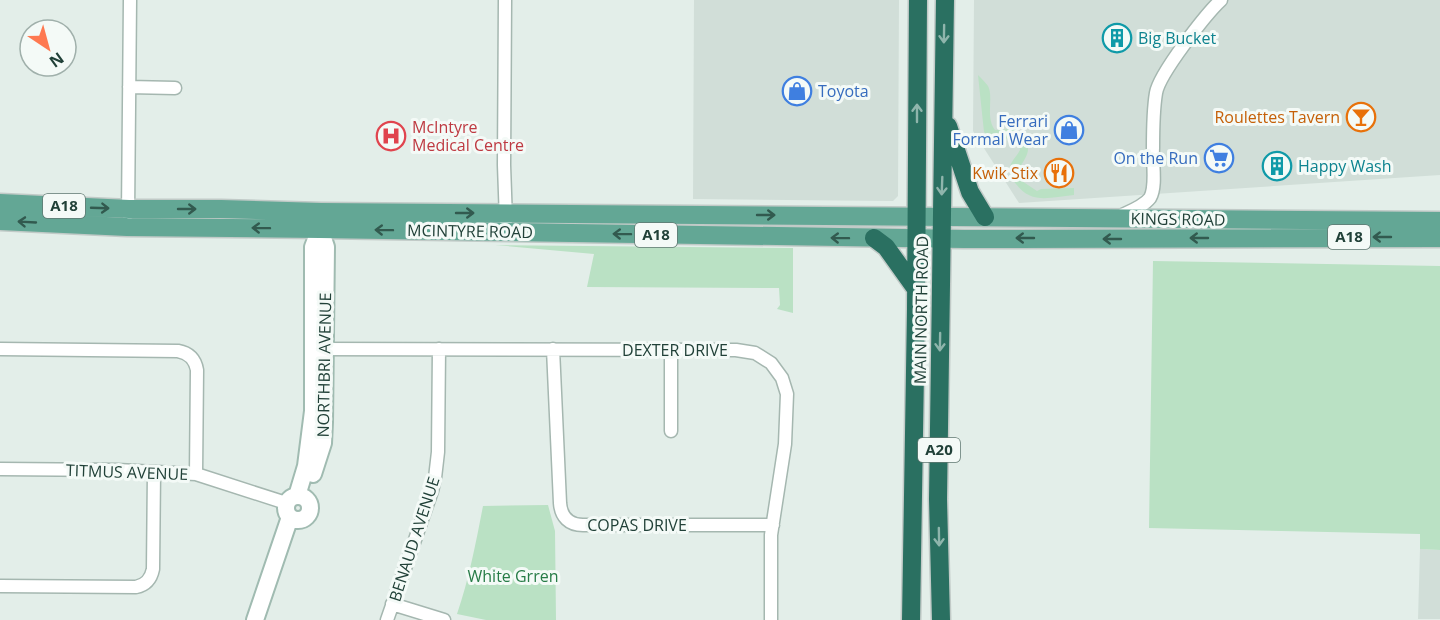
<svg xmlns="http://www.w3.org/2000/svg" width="1440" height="620" font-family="'Open Sans',sans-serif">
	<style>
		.built { fill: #d1ded8 }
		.green { fill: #bae1c4 }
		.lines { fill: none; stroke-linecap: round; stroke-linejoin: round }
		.street-casing { stroke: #a5b7b0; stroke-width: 15 }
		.secondary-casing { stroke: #a0bbb1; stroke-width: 20 }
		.primary-casing { stroke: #c1cac7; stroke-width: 21 }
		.highway-casing { stroke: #c1cac7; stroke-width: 21 }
		.street { stroke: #fff; stroke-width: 12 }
		.secondary { stroke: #fff; stroke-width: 16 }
		.primary { stroke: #63a795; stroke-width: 18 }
		.highway { stroke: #2a7061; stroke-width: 18 }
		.oneway { stroke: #8fb5ac }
		.oneway2 { stroke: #325a4f }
		.labels { text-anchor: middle; stroke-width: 6; stroke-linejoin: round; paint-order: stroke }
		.shield { fill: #f4faf7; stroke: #607871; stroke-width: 1.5 }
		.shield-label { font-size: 15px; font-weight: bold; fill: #214138 }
		.culture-label { font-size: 16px; fill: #0d838f; stroke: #f4faf7; text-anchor: start }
		.shop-label { font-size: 16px; fill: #366cbe; stroke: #f4faf7; text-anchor: end }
		.food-label { font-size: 16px; fill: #c56008; stroke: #f4faf7; text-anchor: end }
		.health-label { font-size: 16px; fill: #be3a42; stroke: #f4faf7; text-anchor: start }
		.street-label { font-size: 16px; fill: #214138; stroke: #f4faf7 }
		.park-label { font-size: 16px; fill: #277c47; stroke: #f4faf7 }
	</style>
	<rect width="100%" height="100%" fill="#e3eee9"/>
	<!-- built -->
	<path class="built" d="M694,0H899L898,196L893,201L693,199Z
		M974,0H1440V175L1019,203L973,131Z
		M1420,549L1440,550V619H1418Z"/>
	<!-- green -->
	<path class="green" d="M978,75C981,78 986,83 988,86C994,97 985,117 995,130L1016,129L1021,133L1015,139C999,136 997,148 984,132Z
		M1023,134C1031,149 1029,153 1020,167L1022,181L1037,191L1041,189L1074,188V195C1050,197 1032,205 1016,184C1012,179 1008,173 1010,166C1012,160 1017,156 1020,150L1018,141Z
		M495,245L793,248V313L777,309L780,305L779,288L587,287L594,254Z
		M1153,261L1440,266V550L1420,549V534L1149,528Z
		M548,505L555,531L556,620H486L457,614C469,579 476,542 483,506Z"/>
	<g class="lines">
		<!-- street casing -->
		<g class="street-casing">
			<path id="street" d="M505,0L504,165L506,221
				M129,87L175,88
				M128,214L130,0
				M1118,217C1128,212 1143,207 1150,198C1157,186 1152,162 1153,148C1153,130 1153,111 1156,93C1159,74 1206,14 1221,0
				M0,349L178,351C189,353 195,359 197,370L196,474
				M318,349L736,350L755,353L771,363L782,378L787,394L785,444L771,535V620
				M553,349L560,503C561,517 569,525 583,525H773
				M671,431V350
				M0,469L117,470L196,474L286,503
				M0,586L136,587C146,585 151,579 153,569L154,472
				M392,604L444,620
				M387,620L432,491L435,478L438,452L439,349"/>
		</g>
		<!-- secondary casing -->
		<g class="secondary-casing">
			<path id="secondary" d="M313,474L323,443L324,422L326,247L320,229
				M286 508a12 12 0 1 1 24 0a12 12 0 1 1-24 0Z
				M297,496L306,466L313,411V247L320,229L321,218
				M255,620L290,517"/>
		</g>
		<!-- primary casing -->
		<g class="primary-casing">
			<path id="primary" d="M0,203L129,209H221L321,212L1440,221
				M0,221L127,227L320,229L964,239L1440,238"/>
		</g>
		<!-- highway casing -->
		<g class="highway-casing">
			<path id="highway" d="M948,126L970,192L985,217
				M874,238L886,247L916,289
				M911,620L916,309L918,0
				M941,620L938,499L945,0"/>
		</g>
		<!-- street -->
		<use href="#street" class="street"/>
		<!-- secondary -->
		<use href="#secondary" class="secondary"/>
		<!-- primary -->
		<use href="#primary" class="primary"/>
		<!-- highway -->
		<use href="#highway" class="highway"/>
	</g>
	<!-- one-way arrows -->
	<defs><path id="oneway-shaft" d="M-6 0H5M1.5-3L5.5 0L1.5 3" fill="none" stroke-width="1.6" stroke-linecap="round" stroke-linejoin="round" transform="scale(1.5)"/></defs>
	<g class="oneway">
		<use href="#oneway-shaft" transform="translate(944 34) rotate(91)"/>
		<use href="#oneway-shaft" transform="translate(917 113) rotate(-90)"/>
		<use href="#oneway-shaft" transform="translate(942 186) rotate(92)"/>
		<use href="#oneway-shaft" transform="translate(940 342) rotate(91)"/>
		<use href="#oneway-shaft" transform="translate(939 537) rotate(89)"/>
	</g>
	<g class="oneway2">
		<use href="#oneway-shaft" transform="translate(100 208) rotate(2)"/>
		<use href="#oneway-shaft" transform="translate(187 209)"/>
		<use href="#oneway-shaft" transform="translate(465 213)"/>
		<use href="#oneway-shaft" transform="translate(766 215)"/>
		<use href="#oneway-shaft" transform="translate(27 222) rotate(-177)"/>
		<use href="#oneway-shaft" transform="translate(261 228) rotate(-179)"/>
		<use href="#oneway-shaft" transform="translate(384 230) rotate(-179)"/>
		<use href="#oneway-shaft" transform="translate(622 234) rotate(-179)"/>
		<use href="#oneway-shaft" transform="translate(1382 237) rotate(-180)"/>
		<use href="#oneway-shaft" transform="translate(840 238) rotate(-179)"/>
		<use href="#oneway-shaft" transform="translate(1025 238) rotate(-180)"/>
		<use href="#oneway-shaft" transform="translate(1199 238) rotate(180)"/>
		<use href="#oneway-shaft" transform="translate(1112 239) rotate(-180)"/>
	</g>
	<!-- icons -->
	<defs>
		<g id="building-ring" transform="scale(1.5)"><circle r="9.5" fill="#f4faf7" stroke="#0f9aa8" stroke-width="1.5"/><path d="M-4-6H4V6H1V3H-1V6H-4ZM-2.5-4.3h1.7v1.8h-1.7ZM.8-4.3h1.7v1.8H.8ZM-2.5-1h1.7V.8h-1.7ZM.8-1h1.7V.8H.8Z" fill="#0f9aa8"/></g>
		<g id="shop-ring" transform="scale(1.5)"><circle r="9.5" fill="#f4faf7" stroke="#3f7fe0" stroke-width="1.5"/><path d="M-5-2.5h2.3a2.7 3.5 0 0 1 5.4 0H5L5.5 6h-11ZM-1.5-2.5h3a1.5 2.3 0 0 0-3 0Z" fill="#3f7fe0"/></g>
		<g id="bar-ring" transform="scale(1.5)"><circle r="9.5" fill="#f4faf7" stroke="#e8710a" stroke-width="1.5"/><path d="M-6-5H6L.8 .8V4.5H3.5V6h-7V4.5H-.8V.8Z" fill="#e8710a"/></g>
		<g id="hospital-ring" transform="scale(1.5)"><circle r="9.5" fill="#f4faf7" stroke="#e0444e" stroke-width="1.5"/><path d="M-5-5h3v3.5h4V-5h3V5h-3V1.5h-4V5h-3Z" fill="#e0444e"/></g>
		<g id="supermarket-ring" transform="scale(1.5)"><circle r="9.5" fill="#f4faf7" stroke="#3f7fe0" stroke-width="1.5"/><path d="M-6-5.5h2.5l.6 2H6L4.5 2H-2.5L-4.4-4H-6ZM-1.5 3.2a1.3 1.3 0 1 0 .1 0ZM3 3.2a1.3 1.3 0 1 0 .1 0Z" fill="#3f7fe0"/></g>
		<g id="restaurant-ring" transform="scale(1.5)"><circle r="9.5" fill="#f4faf7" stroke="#e8710a" stroke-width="1.5"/><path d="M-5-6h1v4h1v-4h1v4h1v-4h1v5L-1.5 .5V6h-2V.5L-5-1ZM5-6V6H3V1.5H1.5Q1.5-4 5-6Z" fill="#e8710a"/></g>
	</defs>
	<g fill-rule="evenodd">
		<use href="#building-ring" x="1117" y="38"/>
		<use href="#shop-ring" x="797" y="91"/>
		<use href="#bar-ring" x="1361" y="117"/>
		<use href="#shop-ring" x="1069" y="130"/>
		<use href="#hospital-ring" x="391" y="136"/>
		<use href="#supermarket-ring" x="1219" y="158"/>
		<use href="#building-ring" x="1277" y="166"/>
		<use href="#restaurant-ring" x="1059" y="173"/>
	</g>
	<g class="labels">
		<!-- shield labels -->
		<g class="shield">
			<rect x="43" y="194" width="42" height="24" rx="4.5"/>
			<rect x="635" y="223" width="42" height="24" rx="4.5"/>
			<rect x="1328" y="225" width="42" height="24" rx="4.5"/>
			<rect x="918" y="438" width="42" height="24" rx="4.5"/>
		</g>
		<g class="shield-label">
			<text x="64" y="211">A18</text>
			<text x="656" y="240">A18</text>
			<text x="1349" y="242">A18</text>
			<text x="939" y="455">A20</text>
		</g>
		<!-- culture labels -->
		<g class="culture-label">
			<text x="1138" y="44">Big Bucket</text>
			<text x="1298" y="172">Happy Wash</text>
		</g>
		<!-- shop labels -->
		<g class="shop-label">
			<text x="818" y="97" text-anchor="start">Toyota</text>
			<text x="1048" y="127">Ferrari<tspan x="1048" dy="18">Formal Wear</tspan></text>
			<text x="1198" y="164">On the Run</text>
		</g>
		<!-- food labels -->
		<g class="food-label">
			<text x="1340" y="123">Roulettes Tavern</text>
			<text x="1038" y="179">Kwik Stix</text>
		</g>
		<!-- health labels -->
		<g class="health-label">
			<text x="412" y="133">McIntyre<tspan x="412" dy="18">Medical Centre</tspan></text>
		</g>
		<!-- street labels -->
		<g class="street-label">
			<text transform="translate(1178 219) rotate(1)" y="6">KINGS ROAD</text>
			<text transform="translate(470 231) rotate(1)" y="6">MCINTYRE ROAD</text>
			<text transform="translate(921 310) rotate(-89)" y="6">MAIN NORTH ROAD</text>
			<text x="675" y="356">DEXTER DRIVE</text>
			<text transform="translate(324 365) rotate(-89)" y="6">NORTHBRI AVENUE</text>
			<text transform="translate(127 472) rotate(2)" y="6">TITMUS AVENUE</text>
			<text x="637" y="531">COPAS DRIVE</text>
			<text transform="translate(414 539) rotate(-72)" y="6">BENAUD AVENUE</text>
		</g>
		<!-- park labels -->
		<g class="park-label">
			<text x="513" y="582">White Grren</text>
		</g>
	</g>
	<!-- north arrow -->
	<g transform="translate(48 48) rotate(144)"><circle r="28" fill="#f4faf7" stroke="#a0b0ab" stroke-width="1.5"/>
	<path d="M0-4.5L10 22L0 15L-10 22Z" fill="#fe7951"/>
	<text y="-9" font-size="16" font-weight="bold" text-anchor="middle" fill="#214138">N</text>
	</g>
</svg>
